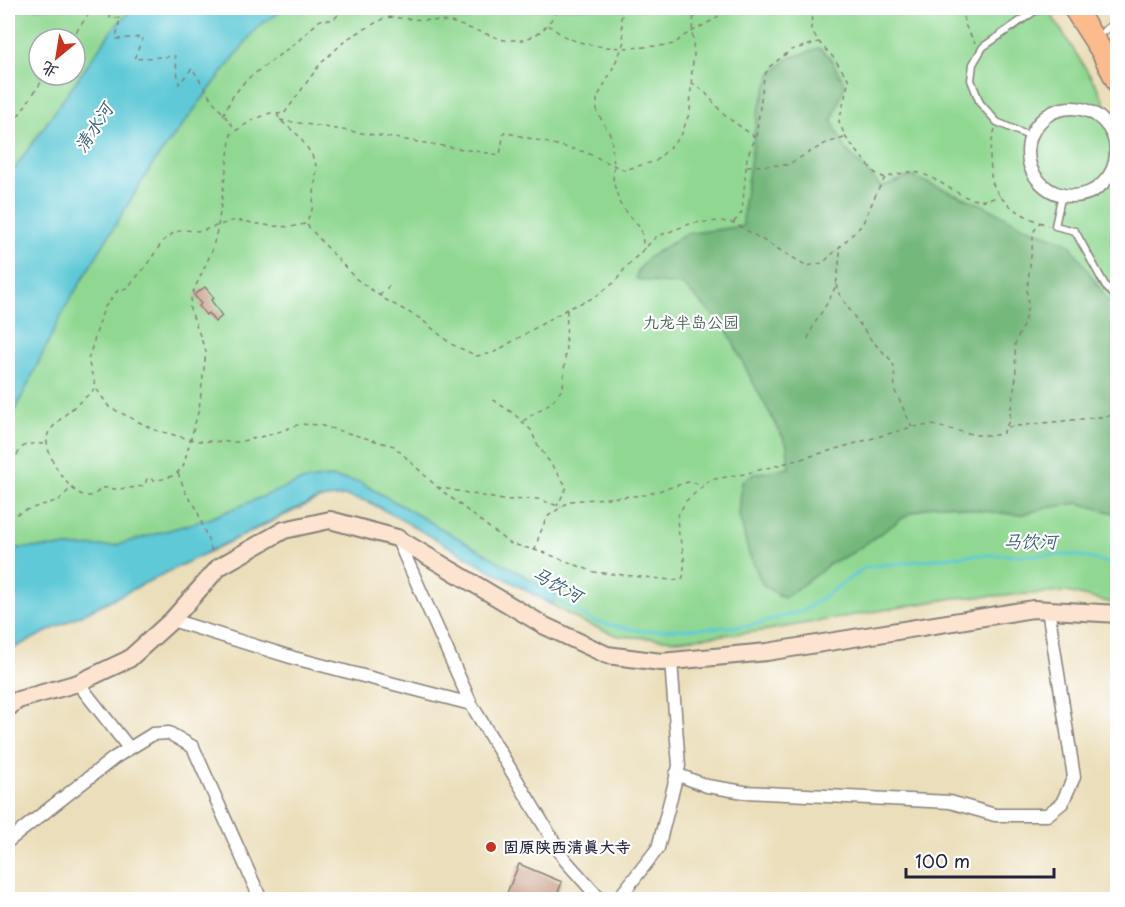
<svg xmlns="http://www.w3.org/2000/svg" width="1125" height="907" font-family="'Playpen Sans','LXGW WenKai TC',sans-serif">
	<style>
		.green { fill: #90d892; stroke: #597d66; stroke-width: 1.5; fill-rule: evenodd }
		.forest { fill: #74b87c; stroke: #4b6d5c; stroke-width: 1.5 }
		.water { fill: #5ec9d7; stroke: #407689; stroke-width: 1.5 }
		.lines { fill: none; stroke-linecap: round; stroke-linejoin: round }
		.stream { stroke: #5ec9d7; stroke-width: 3 }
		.building { fill: #c79a84 }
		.lane-casing { stroke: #86807a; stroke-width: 9 }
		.street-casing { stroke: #86807a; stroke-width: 15 }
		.secondary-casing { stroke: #86807a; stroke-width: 20 }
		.highway-casing { stroke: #86807a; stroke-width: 24 }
		.path { stroke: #86807a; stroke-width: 1.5; stroke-dasharray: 4.5 4.5; stroke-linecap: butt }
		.lane { stroke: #fff; stroke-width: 6 }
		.street { stroke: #fff; stroke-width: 12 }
		.secondary { stroke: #fde4d1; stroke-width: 16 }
		.highway { stroke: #fbbb8d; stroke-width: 21 }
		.poi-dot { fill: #c8321e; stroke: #fff; stroke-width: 2 }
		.labels { text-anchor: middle; stroke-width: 4.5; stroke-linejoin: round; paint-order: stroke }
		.park-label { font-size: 16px; fill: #486259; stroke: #fff }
		.poi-label { font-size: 16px; font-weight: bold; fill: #22223b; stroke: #fff; text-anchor: start }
		.water-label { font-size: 18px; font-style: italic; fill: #375c72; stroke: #fff }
	</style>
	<rect width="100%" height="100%" fill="#fff"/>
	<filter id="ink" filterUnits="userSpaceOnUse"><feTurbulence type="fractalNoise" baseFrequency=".0167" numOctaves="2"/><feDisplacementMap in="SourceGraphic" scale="12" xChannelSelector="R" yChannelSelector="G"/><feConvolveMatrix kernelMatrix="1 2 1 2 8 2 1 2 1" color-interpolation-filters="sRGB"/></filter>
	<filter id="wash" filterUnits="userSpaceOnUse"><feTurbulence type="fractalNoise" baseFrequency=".008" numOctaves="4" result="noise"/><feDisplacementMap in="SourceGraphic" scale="24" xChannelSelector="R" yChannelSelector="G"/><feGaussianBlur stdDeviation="1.35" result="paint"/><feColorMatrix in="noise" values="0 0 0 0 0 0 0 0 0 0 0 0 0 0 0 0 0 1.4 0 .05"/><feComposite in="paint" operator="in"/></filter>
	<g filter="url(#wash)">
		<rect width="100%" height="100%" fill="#ebdeba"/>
		<!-- green -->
		<path class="green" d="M8,8H1047L1098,88L1117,128V604L1067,592L954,598L762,631L677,640L619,636L582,622L404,520L352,494L325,496L8,648ZM39,39H75V75H39Z"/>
		<!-- forest -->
		<path class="forest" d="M819,48L830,57L845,85L832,121L845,148L881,187L911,176L985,206L1022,226L1069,243L1112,306L1117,305V514L1078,503L1046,508L1019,515L975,510L950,505H934L909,514L852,553L829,564L820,572L784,598L763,585L748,551L739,514L742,481L754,474L789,468L787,445L749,375L726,328L683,285L659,283L636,279L638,270L649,257L686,234L743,226L744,203L758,111L771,74L788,59Z"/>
		<!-- water -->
		<path class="water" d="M133,8H286L258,26L152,165L66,306L8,425V178L112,30Z
			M330,477L360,482L556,594L552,605L370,502L345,496L319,499L295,509L8,651V545L13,548L113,546L208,519L301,481Z"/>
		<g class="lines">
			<!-- stream -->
			<path class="stream" d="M553,599L596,622L641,631L749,626L803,611L866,567L970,555H1076L1118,565"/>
		</g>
		<g id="blocks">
			<!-- building -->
			<path class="building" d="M205,287L214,298L211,300L222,316L215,322L208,313L206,315L199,306L201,304L194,295Z
				M519,864L562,882L555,900H504Z"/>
		</g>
	</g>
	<g filter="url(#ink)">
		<use href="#blocks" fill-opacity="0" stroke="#86807a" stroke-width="1.5"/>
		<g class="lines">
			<!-- lane casing -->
			<g class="lane-casing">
				<path id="lane" d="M1104,31L1118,21
					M1031,137L997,122L980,103L971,80L973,64L983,47L1039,8
					M1062,194L1055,226L1075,231L1106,287L1114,295H1118"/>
			</g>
			<!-- street casing -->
			<g class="street-casing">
				<path id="street" d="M1028 152a44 44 0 1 1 88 0a44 44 0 1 1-88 0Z
					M397,538L471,704L565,860L597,896
					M172,620L294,658L471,704
					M78,683L129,748
					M676,774L707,786L744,792L950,802L995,815H1047L1062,803L1074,777L1048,609
					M8,841L114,758L153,734L169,733L193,747L261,900
					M619,898L658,848L679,766L671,661"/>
			</g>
			<!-- secondary casing -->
			<g class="secondary-casing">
				<path id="secondary" d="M8,708L18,700L78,683L129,659L172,620L219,567L284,530L330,520L397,538L545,626L607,655L661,662L767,652L1033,609L1118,614"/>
			</g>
			<!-- highway casing -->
			<g class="highway-casing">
				<path id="highway" d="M1074,8L1101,50L1118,83"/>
			</g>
			<!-- path -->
			<path class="path" d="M107,8L111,9L110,18H120L116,39L143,37L134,59L175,56L179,84L192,68L213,101L236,130
				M627,8L625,10L621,18L624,41L622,48L610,74L597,98V112L611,136L614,165L613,181L620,204L641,229L644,249
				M814,8L812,13L811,29L819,42L833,57L849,80L839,122L846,138L875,173L885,178
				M961,8L965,25L975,43
				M1105,8L1111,16
				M548,25C554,29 561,35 568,38C602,52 640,48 675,44L682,37L715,19L727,8
				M71,39L93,8
				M691,82L704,91L724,115L755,137
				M1112,98L1118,108
				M277,114L280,120L298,135L311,153L317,168L312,210L306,223
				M223,115L233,96L246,80L298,41L320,20H333L345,8
				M280,120L500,155L504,132L585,152L624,170L656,161L681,136L690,111L692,69L694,55L692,31L695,8
				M995,129C990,146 989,153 991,170C991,175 991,181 993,184C1001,205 1028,219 1048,225
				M8,131L46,75
				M747,166L787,165L826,143L844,138
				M734,222L742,212L747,157L756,137L764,77L769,67L791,50L819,42
				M305,224L291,227L271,226L235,220L201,231L182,230L172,234L163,241L143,270L127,288L118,290L104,308L88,360L96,388L109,407L155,430L197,441L238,442L273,434L300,424L319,425L394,446L436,486L509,543L545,553L594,572L672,580L682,579L684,574V556L678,530L677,517L686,501L710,480L744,474L801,459L912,427L932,425L976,435H996L1003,433L1009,421L1016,377L1015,344L1024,323L1028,305L1027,290L1034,231L1040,222
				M307,225L355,278L386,300L421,319L451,344L477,356L493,353L567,309L595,297L615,282L626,267L656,237L692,223L721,221L734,223L807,266L823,263L862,225L878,190L885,178C894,175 904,172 913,172C938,174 961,204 987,200C991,199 996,197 1000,196
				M836,284L838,292L853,315L872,341L890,359L894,366L895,391L912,427
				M380,295L393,282
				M808,339C814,319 830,304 836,284C839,272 839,258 841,246
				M95,389C85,398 53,423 48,434C41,450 69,495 87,496C95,497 98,490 103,488C107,487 113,489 117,489C127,488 136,488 145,485L147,478L154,480L163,479L175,475L183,467L199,409L206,352L189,306L193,292L212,251L218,226L231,134L251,121L270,113L284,114L320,64L347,39L386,17L451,22L504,40H525L542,31L561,8
				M493,400L514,414L531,430L537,444L567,487L557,506
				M523,421L553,401L563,388L566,345L567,310
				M1008,427L1118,415
				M178,473L187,496L196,507L213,554
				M437,487L503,500L538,499L561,507
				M8,490C8,480 15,449 26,445C31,443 41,444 46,444
				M8,518L26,510L59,500L71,488
				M535,550L539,536L547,517L570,501L645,495L688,482L703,485"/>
			<!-- lane -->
			<use href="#lane" class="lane"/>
			<!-- street -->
			<use href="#street" class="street"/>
			<!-- secondary -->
			<use href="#secondary" class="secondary"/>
			<!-- highway -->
			<use href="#highway" class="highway"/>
		</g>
	</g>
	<!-- markers -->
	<circle class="poi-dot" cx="491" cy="847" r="6"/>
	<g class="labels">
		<!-- park labels -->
		<g class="park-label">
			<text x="691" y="328">九龙半岛公园</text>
		</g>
		<!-- poi labels -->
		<g class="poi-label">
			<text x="503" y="853">固原陕西清真大寺</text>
		</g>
		<!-- water labels -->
		<g class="water-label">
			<text transform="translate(94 128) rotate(-57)" y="6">清水河</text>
			<text x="1030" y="548">马饮河</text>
			<text transform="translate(557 585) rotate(29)" y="6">马饮河</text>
		</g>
	</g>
	<!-- margin -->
	<rect width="1125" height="907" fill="none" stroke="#fff" stroke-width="30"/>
	<!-- north arrow -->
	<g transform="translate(57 57) rotate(210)"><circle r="28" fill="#ffffff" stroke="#a7a7b1" stroke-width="1.5"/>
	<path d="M0-4.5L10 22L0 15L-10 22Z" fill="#c8321e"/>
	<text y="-9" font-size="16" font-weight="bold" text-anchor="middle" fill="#22223b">北</text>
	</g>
	<!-- scale -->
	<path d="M906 868v9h148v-9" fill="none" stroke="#22223b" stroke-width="3"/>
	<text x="915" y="868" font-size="18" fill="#22223b" stroke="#ffffff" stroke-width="4.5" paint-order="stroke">100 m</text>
</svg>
